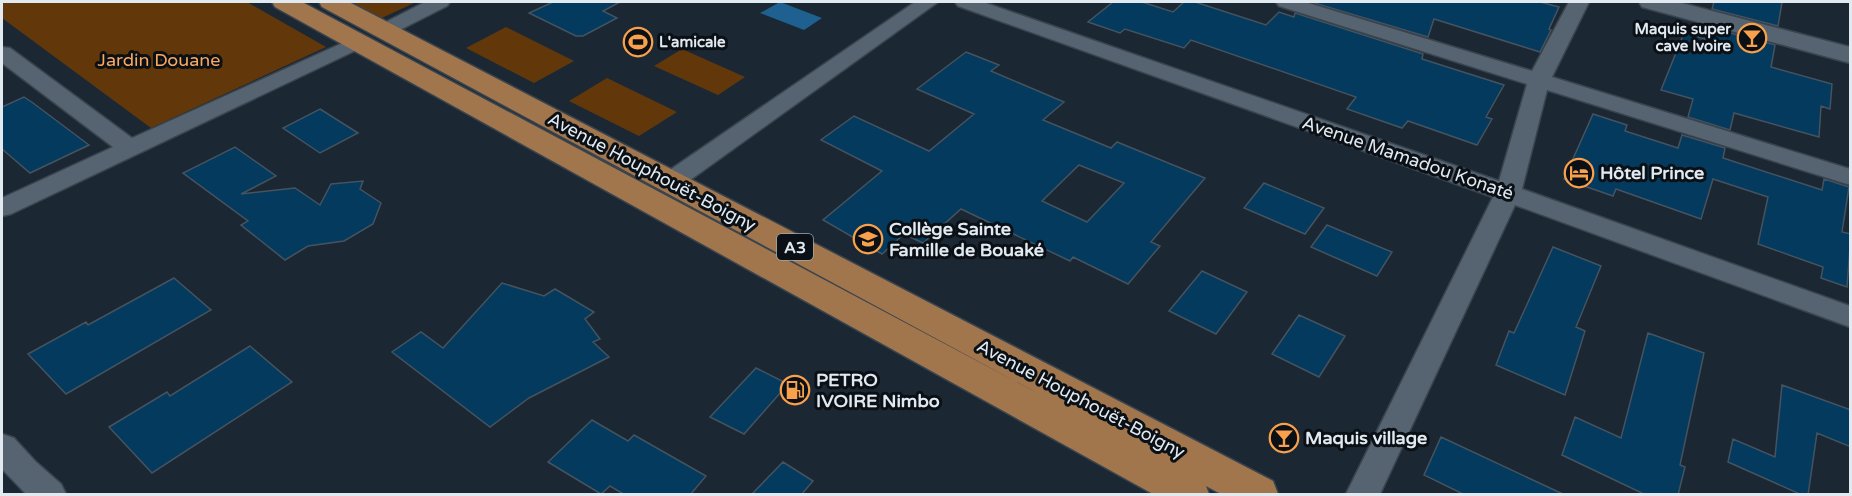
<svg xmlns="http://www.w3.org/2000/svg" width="1852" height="496" font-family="'Varela Round',sans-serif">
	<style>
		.green { fill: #62380b }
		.water { fill: #1e6191 }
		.building { fill: #033a5d; stroke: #455360; stroke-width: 1.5; fill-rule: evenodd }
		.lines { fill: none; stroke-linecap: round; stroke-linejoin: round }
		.minor-casing { stroke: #3a444e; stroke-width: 3 }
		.tertiary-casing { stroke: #3a444e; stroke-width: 3 }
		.trunk-casing { stroke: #3a444e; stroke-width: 3 }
		.minor { fill: #556470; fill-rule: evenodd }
		.tertiary { fill: #556470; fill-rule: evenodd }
		.trunk { fill: #a2764d; fill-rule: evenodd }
		.labels { text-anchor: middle; stroke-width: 6; stroke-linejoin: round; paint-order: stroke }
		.far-poi-label { font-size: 15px; font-weight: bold; fill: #e1eaf1; stroke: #0a1015; text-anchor: end }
		.shield { fill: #0a1015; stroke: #a0a9af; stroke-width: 1.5 }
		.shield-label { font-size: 16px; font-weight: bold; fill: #e1eaf1 }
		.park-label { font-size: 18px; fill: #faaa5f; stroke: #0a1015 }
		.street-label { font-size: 18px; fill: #e1eaf1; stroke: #0a1015 }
		.poi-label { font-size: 18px; font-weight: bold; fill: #e1eaf1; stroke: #0a1015; text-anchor: start }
	</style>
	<rect width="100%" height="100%" fill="#1b2833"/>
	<!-- green -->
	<path class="green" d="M2,2H247L326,47L151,128L2,18Z
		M327,2H416L369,24Z
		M506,27L574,61L534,83L466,48Z
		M682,49L745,77L718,95L654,66Z
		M607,78L677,112L639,136L569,101Z"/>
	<!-- water -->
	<path class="water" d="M780,2L822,18L804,30L760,13Z"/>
	<!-- building -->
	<path class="building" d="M553,2H620L603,11L617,18L583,36H576L529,13Z
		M1113,2H1142L1173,12L1184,2H1195L1266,25L1279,12L1294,17L1295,13L1423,54L1422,59L1504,85L1486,117L1492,119L1477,145L1408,121L1402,128L1347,109L1356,97L1191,40L1184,48L1125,29L1120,33L1088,22Z
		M1311,2H1540L1559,7L1549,29L1551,30L1540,52L1434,19L1428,37Z
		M1714,2H1782L1778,26L1712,9Z
		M1708,27L1775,45L1771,67L1832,84L1830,109L1821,106L1819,137L1734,113L1730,130L1688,117L1693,99L1661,90L1684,33L1705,39Z
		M966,52L999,65L991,71L1064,102L1043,120L1111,148L1117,142L1205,178L1151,242L1160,246L1128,284L1073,257L1070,261L961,209L923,243L904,234L882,254L823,220L882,171L821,140L854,116L929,151L974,114L917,89ZM1079,165L1124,183L1087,222L1042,201Z
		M24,97L33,103L89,145L30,173L2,149V107Z
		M320,109L358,133L320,153L283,128Z
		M1593,114L1627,125L1625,131L1678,148L1682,135L1725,148L1723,158L1822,190L1824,179L1849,187L1842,232L1851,234L1847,287L1821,278L1823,267L1758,244L1768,197L1713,179L1701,219L1616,189L1613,196L1564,179Z
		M235,147L276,176L241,194L295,188L320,205L331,184L363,181L360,189L381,203L373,224L344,241L308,246L285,260L241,225L248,221L183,173Z
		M1264,183L1324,208L1305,234L1244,208Z
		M1327,225L1392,252L1377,276L1311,247Z
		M1553,247L1601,266L1576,327L1585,331L1565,395L1496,365L1509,331L1514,333Z
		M1202,271L1247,292L1216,334L1169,311Z
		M174,278L211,310L66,394L28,354L86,322L88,325Z
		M502,283L544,296L555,289L594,312L585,319L600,339L593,342L609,357L529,398L490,427L392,352L421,332L443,348Z
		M1299,315L1345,336L1319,377L1272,354Z
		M1648,333L1704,353L1680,465L1685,467L1678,495H1646L1562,455L1575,417L1621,438Z
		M250,346L292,382L152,473L109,427L167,392L170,396Z
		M756,368L788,384L744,434L710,417Z
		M1782,385L1851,410V447L1817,433L1808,495H1802L1728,462L1733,439L1775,457Z
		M592,420L628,441L634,435L706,476L690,495H625L610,486L601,494L548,462Z
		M1441,437L1565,495H1465L1424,475Z
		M783,462L813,481L801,495H751Z"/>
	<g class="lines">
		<!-- minor casing -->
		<g class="minor-casing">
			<path id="minor" d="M425,2H450L447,6L390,35L383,37L376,35L373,31L376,27Z
				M915,2H938L679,188L670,190L661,188L657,182L661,176Z
				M955,2H983L1499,181L1527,84L1279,6L1276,2H1305L1532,71L1569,2H1589L1552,77L1850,169V185L1547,90L1522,189L1850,306V327L1515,205L1380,494H1346L1493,197L958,6Z
				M358,36L365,38L369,42L365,46L11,214L2,216V198L113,147L2,63V47L10,48L132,138Z
				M2,434L14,438L36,462L61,484L66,494H26L2,469Z"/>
		</g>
		<!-- tertiary casing -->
		<g class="tertiary-casing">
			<path id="tertiary" d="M1639,2H1678L1850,47V63L1642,7Z"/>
		</g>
		<!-- trunk casing -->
		<g class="trunk-casing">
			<path id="trunk" d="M272,2H302L1039,394L322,7L319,2H349L1273,481L1278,494H1221L1206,486L1209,494H1153L275,7Z"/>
		</g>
		<!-- minor -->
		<use href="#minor" class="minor"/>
		<!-- tertiary -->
		<use href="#tertiary" class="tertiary"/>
		<!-- trunk -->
		<use href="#trunk" class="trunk"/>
	</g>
	<!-- icons -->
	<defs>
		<g id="bar-ring" transform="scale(1.5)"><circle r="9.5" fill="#0a1015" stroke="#f8a04b" stroke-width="1.5"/><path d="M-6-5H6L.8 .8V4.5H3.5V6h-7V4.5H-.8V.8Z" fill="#f8a04b"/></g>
		<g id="stadium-ring" transform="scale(1.5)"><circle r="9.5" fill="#0a1015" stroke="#f8a04b" stroke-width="1.5"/><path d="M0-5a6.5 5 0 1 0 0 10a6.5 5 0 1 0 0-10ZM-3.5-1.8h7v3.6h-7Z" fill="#f8a04b"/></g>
		<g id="hotel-ring" transform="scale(1.5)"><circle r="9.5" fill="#0a1015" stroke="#f8a04b" stroke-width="1.5"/><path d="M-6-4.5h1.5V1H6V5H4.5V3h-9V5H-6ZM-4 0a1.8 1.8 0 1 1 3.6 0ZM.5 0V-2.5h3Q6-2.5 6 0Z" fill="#f8a04b"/></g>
		<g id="school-ring" transform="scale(1.5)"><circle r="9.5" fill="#0a1015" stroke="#f8a04b" stroke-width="1.5"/><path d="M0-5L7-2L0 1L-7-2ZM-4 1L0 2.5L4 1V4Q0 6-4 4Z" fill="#f8a04b"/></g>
		<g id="fuel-ring" transform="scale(1.5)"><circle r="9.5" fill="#0a1015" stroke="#f8a04b" stroke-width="1.5"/><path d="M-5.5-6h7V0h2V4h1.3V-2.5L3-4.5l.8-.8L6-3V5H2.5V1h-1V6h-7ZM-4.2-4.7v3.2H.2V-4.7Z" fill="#f8a04b"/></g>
	</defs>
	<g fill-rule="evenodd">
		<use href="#bar-ring" x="1752" y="38"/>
		<use href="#stadium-ring" x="638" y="42"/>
		<use href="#hotel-ring" x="1579" y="173"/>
		<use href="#school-ring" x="868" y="239"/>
		<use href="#fuel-ring" x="795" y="390"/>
		<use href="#bar-ring" x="1284" y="438"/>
	</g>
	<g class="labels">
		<!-- far-poi labels -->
		<g class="far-poi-label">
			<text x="1731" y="34">Maquis super<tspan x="1731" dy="17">cave Ivoire</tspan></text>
			<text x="659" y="47" text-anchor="start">L'amicale</text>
		</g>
		<!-- shield labels -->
		<rect class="shield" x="777" y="234" width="36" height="26" rx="4.5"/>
		<g class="shield-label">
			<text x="795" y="253">A3</text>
		</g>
		<!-- park labels -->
		<g class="park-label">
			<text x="159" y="66">Jardin Douane</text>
		</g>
		<!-- street labels -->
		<g class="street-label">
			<text transform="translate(1408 158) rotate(19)" y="6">Avenue Mamadou Konaté</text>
			<text transform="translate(652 172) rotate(28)" y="6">Avenue Houphouët-Boigny</text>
			<text transform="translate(1081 399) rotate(28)" y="6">Avenue Houphouët-Boigny</text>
		</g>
		<!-- poi labels -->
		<g class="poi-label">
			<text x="1600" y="179">Hôtel Prince</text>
			<text x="889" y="235">Collège Sainte<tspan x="889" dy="21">Famille de Bouaké</tspan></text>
			<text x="816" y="386">PETRO<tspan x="816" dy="21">IVOIRE Nimbo</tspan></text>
			<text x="1305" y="444">Maquis village</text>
		</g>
	</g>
	<!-- border -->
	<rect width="1852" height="496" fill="none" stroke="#e1eaf1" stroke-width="6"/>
</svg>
